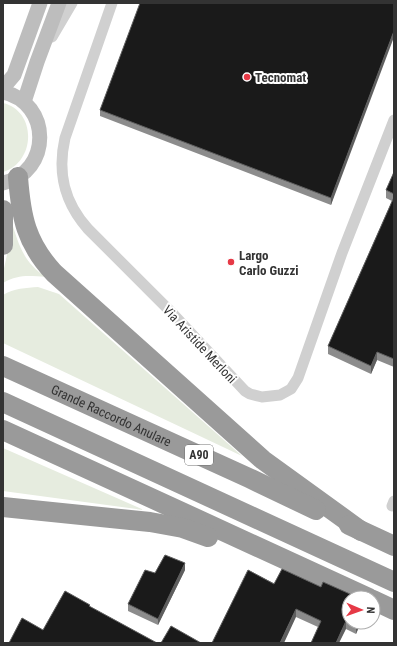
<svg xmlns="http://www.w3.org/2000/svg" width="397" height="646" font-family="'Roboto Condensed',sans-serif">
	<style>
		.green { fill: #e6ecdf }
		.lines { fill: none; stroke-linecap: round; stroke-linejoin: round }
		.minor { stroke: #d0d0d0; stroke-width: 11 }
		.secondary { stroke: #bdbdbd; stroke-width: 15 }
		.motorway { stroke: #9a9a9a; stroke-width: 20 }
		.wall { fill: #8c8c8c }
		.shaded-wall { fill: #5f5f5f }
		.building { fill: #1a1a1a; stroke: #5f5f5f }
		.poi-dot { fill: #e63946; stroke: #fff; stroke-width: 1.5 }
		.labels { text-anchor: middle; stroke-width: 4; stroke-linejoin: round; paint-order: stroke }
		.shield { fill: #fff; stroke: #707070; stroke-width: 1 }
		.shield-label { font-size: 12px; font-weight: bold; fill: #333 }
		.poi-label { font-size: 13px; font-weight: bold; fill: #333; stroke: #fff; text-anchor: start }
		.street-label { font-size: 13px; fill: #333; stroke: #fff }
	</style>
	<rect width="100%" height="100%" fill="#fff"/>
	<!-- green -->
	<path class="green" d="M3,103C37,111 36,162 3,172Z
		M11,220C19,245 23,262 46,277C29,276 19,274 3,283V273L8,250Z
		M38,287L59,294L242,456L3,343V295C14,288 26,288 38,287Z
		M3,448L144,510L3,491Z"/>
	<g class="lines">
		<!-- minor -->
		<path class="minor" d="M112,3L65,138C57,173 64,202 88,229L174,315L245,391L250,394L262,397L280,395L291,389L298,378L342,253L394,120
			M52,37L72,3
			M392,506L394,501"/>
		<!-- secondary -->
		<path class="secondary" d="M3,88L14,75L40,3
			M3,92C52,103 52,172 3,183
			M24,102L37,62L59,3"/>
		<!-- motorway -->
		<g class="motorway">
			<path d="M18,177C21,217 26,243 54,273L263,460L361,531"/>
			<path d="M3,210V245"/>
			<path id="s1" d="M3,366L249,478L316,510"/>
			<path d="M3,402L394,582"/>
			<path d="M3,430L369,598"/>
			<path d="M3,507L150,522L183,528L208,537"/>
			<path d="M349,525L394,546"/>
			<path d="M373,600L394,610"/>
		</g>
	</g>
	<!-- wall -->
	<path class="wall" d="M394,3L331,205L100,116V110Z
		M394,172V367L377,360L371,374L328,354V346L392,201L386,198V190Z
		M185,570L158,625L128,611V604L155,573Z
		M248,570L349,622H361L356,634L346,629L318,627L296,617Z"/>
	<!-- shaded-wall -->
	<path class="shaded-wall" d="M394,31V37L331,205V198Z
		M377,352V360L371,374V366Z
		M185,563V570L158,625V619Z
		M296,609V617L284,643H280Z
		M346,621V629L339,643H336Z
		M358,622H361L356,634V626Z"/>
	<!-- building -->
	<path class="building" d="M140,3H394V31L331,198L100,110Z
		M394,172V194L386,190Z
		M394,197V359L377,352L371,366L328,346Z
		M165,555L185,563L158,619L128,604L145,570L155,573Z
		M282,569L321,587L323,582L359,598H349V622H358L356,626L346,621L336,643H311L321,621L296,609L280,643H212L248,570L274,584Z
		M65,591L90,605L89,606L157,643H9L22,618L43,630Z
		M171,626L201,643H161Z"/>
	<!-- markers -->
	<g class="poi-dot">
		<circle cx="247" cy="77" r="4"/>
		<circle cx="231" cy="262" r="4"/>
	</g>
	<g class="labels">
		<!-- shield labels -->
		<rect class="shield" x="185" y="445" width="28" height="20" rx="3"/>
		<g class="shield-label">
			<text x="199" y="459">A90</text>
		</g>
		<!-- poi labels -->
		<g class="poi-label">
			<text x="255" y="82">Tecnomat</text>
			<text x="239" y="260">Largo<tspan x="239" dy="15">Carlo Guzzi</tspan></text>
		</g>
		<!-- street labels -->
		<g class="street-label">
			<text transform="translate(200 344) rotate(47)" y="5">Via Aristide Merloni</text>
			<text dy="5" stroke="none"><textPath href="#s1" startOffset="119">Grande Raccordo Anulare</textPath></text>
		</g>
	</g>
	<!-- border -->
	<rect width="397" height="646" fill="none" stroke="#333333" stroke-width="8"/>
	<!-- north arrow -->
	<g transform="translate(361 610) rotate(92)"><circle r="19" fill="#ffffff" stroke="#adadad"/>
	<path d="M0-3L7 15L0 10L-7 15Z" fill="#e63946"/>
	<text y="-6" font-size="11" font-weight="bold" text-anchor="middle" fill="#333333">N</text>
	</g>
</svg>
